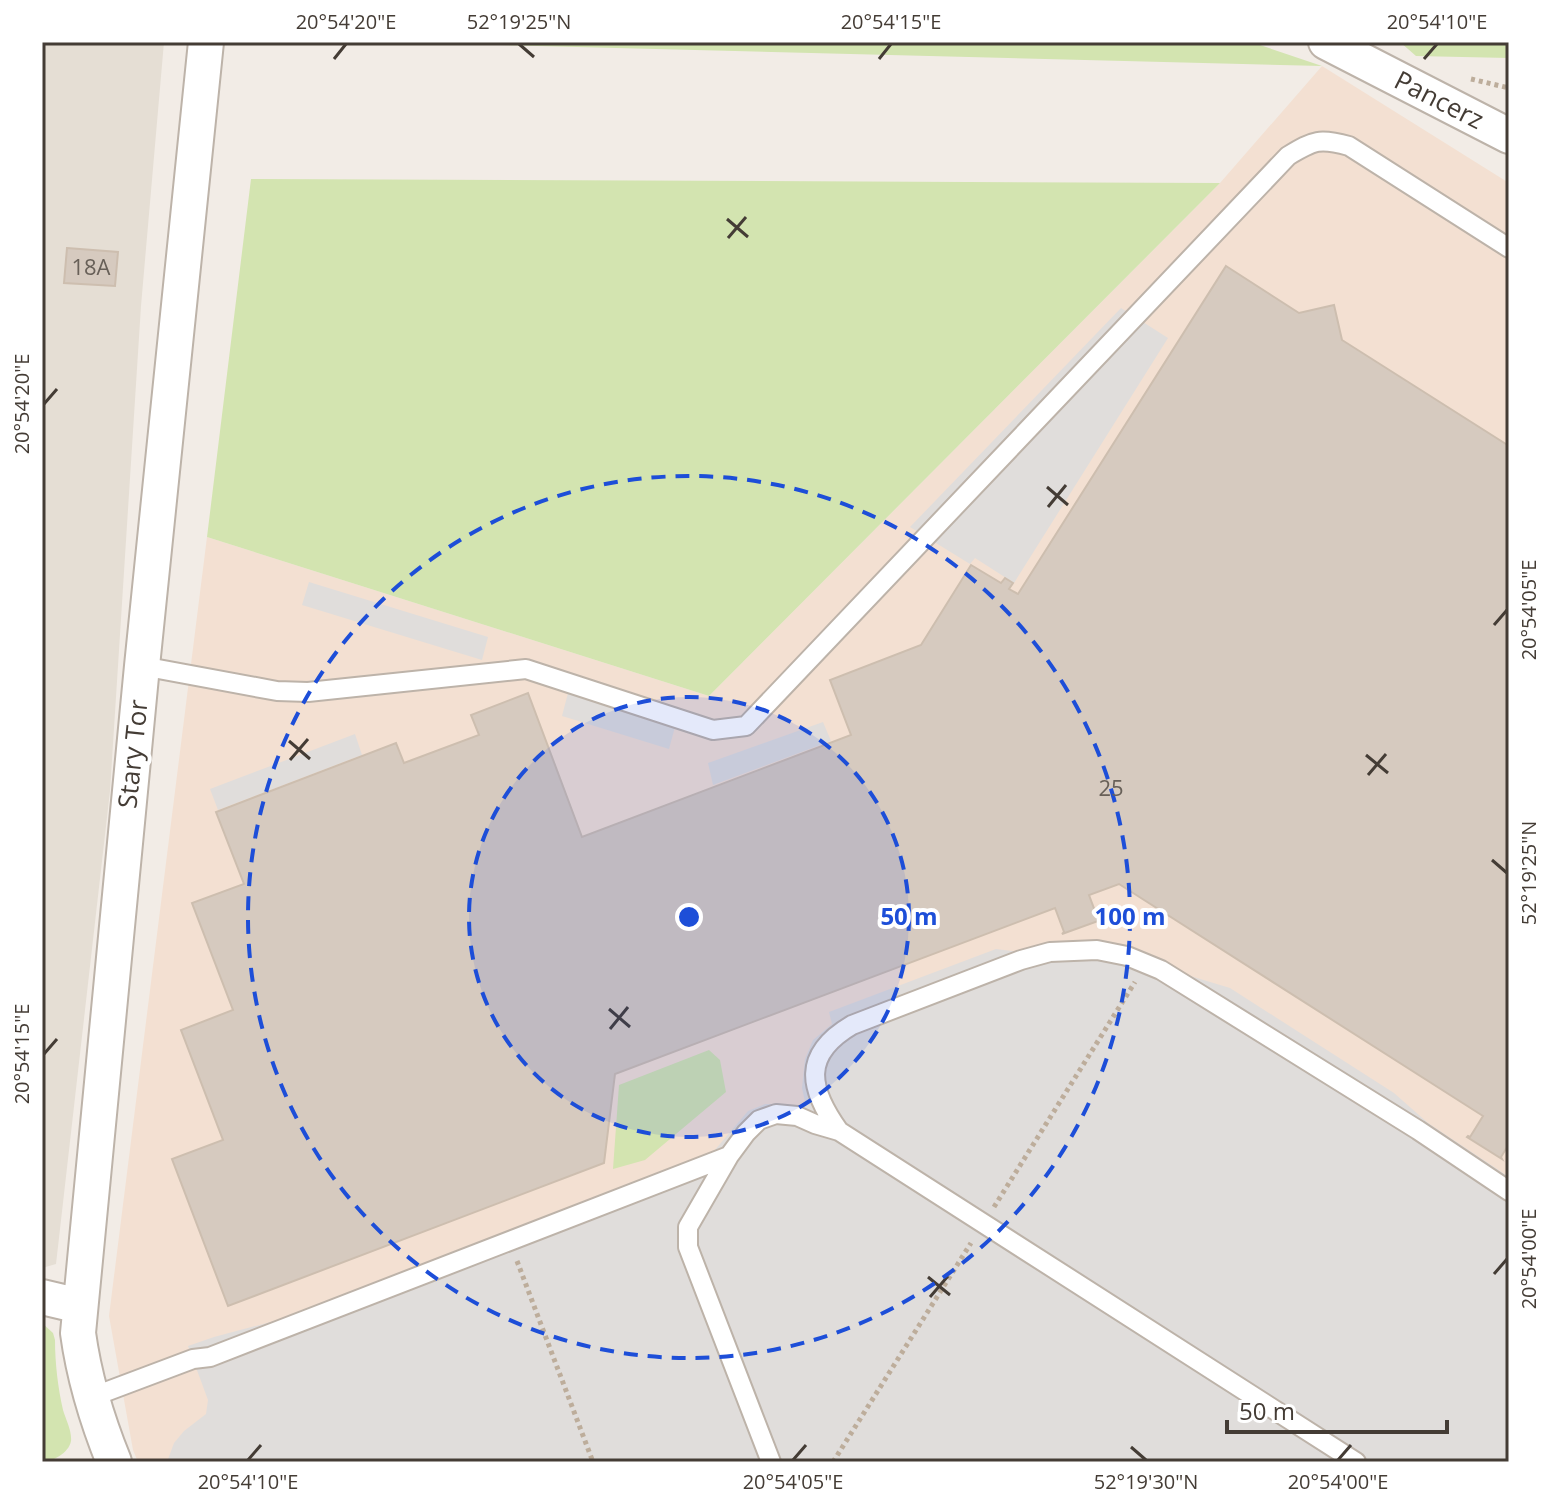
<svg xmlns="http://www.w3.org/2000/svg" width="1551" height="1504" font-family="'Open Sans',sans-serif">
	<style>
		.residential { fill: #e5ded4 }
		.commercial { fill: #f3e0d2 }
		.green { fill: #d3e4b0 }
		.parking { fill: #e0dddb }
		.building { fill: #d6cabf; stroke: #cdbeaf; stroke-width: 2 }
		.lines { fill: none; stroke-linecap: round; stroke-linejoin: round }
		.lane-casing { stroke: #bdb3a9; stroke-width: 22 }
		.street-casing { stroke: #bdb3a9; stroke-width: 38 }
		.path { stroke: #bdad9b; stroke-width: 5; stroke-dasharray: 4 4; stroke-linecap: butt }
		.lane { stroke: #fff; stroke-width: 18 }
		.street { stroke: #fff; stroke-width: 34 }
		.ticks { fill: none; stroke: #443c35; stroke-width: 3 }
		.ring { fill: none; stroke: #1d4ed8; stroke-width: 4; stroke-dasharray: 14 10 }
		.labels { text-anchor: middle; stroke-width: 8; stroke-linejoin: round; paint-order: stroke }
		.number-label { font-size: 22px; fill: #686058 }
		.street-label { font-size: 26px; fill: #443c35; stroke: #fff }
		.centre { fill: #1d4ed8; stroke: #fff; stroke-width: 4 }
		.ring-label { font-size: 24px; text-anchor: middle; font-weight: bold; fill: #1d4ed8; stroke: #fff; stroke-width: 8; stroke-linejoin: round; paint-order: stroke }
		.neatline { fill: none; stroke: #443c35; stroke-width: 3 }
		.ticks-label { font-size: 20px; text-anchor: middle; fill: #443c35 }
	</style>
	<rect width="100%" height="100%" fill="#f2ece6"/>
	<!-- residential -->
	<path class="residential" d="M42,42H164L141,306L110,791L56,1264L42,1268Z"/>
	<!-- commercial -->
	<path class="commercial" d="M1322,66L1509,183V1462H138L133,1450L109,1316L207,537L709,696L1220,183Z"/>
	<!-- green -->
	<path class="green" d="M378,42H1251L1322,66Z
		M1400,42H1509V58L1416,56Z
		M251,179L1220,183L709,696L207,537Z
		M709,1050L720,1060L726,1092L645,1160L613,1169L619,1085Z
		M42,1323L53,1333L55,1340C55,1363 58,1388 63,1410C66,1420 72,1431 71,1441C69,1453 52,1462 42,1462Z"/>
	<!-- parking -->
	<path class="parking" d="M1121,308L1168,338L1014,583L975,558L970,564L910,527Z
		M309,582L488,637L482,660L302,605Z
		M568,693L675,727L669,749L562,716Z
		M823,722L831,741L713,785L708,763Z
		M355,734L362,755L218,810L210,789Z
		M1098,941L1126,946L1165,961L1187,975L1230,988L1394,1093L1428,1123L1509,1177V1462H167L174,1443L184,1431L206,1414L208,1400L188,1346L214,1337L278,1320L714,1151L748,1111L765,1104H785L802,1109L805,1102L802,1088L805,1059L813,1040L832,1024L829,1012L996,949L1020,952L1070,942Z"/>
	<!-- building -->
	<path class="building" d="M67,248L118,252L115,286L64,283Z
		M1226,266L1299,313L1334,305L1342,340L1509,446V1144L1501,1157L1502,1159L1467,1137L1468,1136L1470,1137L1483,1116L1119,884L1089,895L1098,919L1100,918L1101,920L1062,934L1064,932L1055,908L615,1074L604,1163L228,1306L172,1159L223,1140L181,1030L233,1010L192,903L244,884L216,812L396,743L404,763L479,735L471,715L528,693L582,837L851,735L830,680L921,645L971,565L1001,583L1005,578L1013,583L1009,589L1018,594Z"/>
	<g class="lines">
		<!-- lane casing -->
		<g class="lane-casing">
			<path id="lane" d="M142,666L277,691L308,692L526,669L713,730L746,726L1288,156C1314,140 1320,138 1349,146L1509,248
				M839,1131C809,1089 801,1055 852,1025L1021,960L1050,952L1097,950L1127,956L1161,970L1418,1130L1509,1191
				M92,1397L193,1359L210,1357L729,1156
				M771,1462L688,1247V1227L729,1156L746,1133L759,1120L776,1114L797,1116L815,1124L839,1131L1356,1462"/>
		</g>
		<!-- street casing -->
		<g class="street-casing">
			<path id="street" d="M1326,42L1509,136
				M42,1297L80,1306
				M114,1462C97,1420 84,1377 78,1333L142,666L206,42"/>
		</g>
		<!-- path -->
		<path class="path" d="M1471,79L1509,88
			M994,1207L1135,982
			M517,1261L593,1462
			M833,1462L971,1243"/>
		<!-- lane -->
		<use href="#lane" class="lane"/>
		<!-- street -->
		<use href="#street" class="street"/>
	</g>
	<!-- ticks -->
	<path class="ticks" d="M519,44L534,57M334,59L346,44M879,59L891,44M1424,59L1437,44M727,219L748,237M728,238L746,217M44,404L57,389M1047,487L1068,505M1048,507L1066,485M1494,625L1507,610M289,741L310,759M1366,755L1388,773M290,760L308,739M1368,775L1386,754M1492,860L1507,873M609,1009L630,1027M610,1029L628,1007M44,1054L57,1039M1494,1274L1507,1259M928,1277L950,1295M930,1297L948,1276M1131,1447L1146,1460M248,1460L261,1445M793,1460L806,1445M1338,1460L1351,1445"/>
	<!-- distance rings -->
	<circle cx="689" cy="917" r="220" fill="#1d4ed8" fill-opacity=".12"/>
	<g class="ring">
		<circle cx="689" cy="917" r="220"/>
		<circle cx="689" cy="917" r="441"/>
	</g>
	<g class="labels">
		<!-- number labels -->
		<g class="number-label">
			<text x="91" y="275">18A</text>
			<text x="1111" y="796">25</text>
		</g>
		<!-- street labels -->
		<g class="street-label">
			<text transform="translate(1439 100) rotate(27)" y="9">Pancerz</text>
			<text transform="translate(133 754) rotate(-84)" y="9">Stary Tor</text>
		</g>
	</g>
	<circle cx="689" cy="917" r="12" class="centre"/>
	<g class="ring-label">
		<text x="909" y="925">50 m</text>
		<text x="1130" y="925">100 m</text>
	</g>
	<!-- border -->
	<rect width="1551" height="1504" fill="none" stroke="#ffffff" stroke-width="88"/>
	<!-- scale -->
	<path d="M1227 1420v12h220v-12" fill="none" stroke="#443c35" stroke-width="4"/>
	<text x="1239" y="1420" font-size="24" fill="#443c35" stroke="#ffffff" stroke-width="6" paint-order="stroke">50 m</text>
	<rect x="44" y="44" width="1463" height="1416" class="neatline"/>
	<g class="ticks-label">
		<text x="346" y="29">20°54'20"E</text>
		<text x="519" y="29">52°19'25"N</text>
		<text x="891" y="29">20°54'15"E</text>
		<text x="1437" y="29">20°54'10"E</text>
		<text transform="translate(22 404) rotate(-90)" y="7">20°54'20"E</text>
		<text transform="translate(1529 610) rotate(-90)" y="7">20°54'05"E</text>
		<text transform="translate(1529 873) rotate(-90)" y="7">52°19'25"N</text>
		<text transform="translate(22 1054) rotate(-90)" y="7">20°54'15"E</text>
		<text transform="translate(1529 1259) rotate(-90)" y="7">20°54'00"E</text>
		<text x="248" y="1489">20°54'10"E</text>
		<text x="793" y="1489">20°54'05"E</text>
		<text x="1146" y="1489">52°19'30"N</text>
		<text x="1338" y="1489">20°54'00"E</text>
	</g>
</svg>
